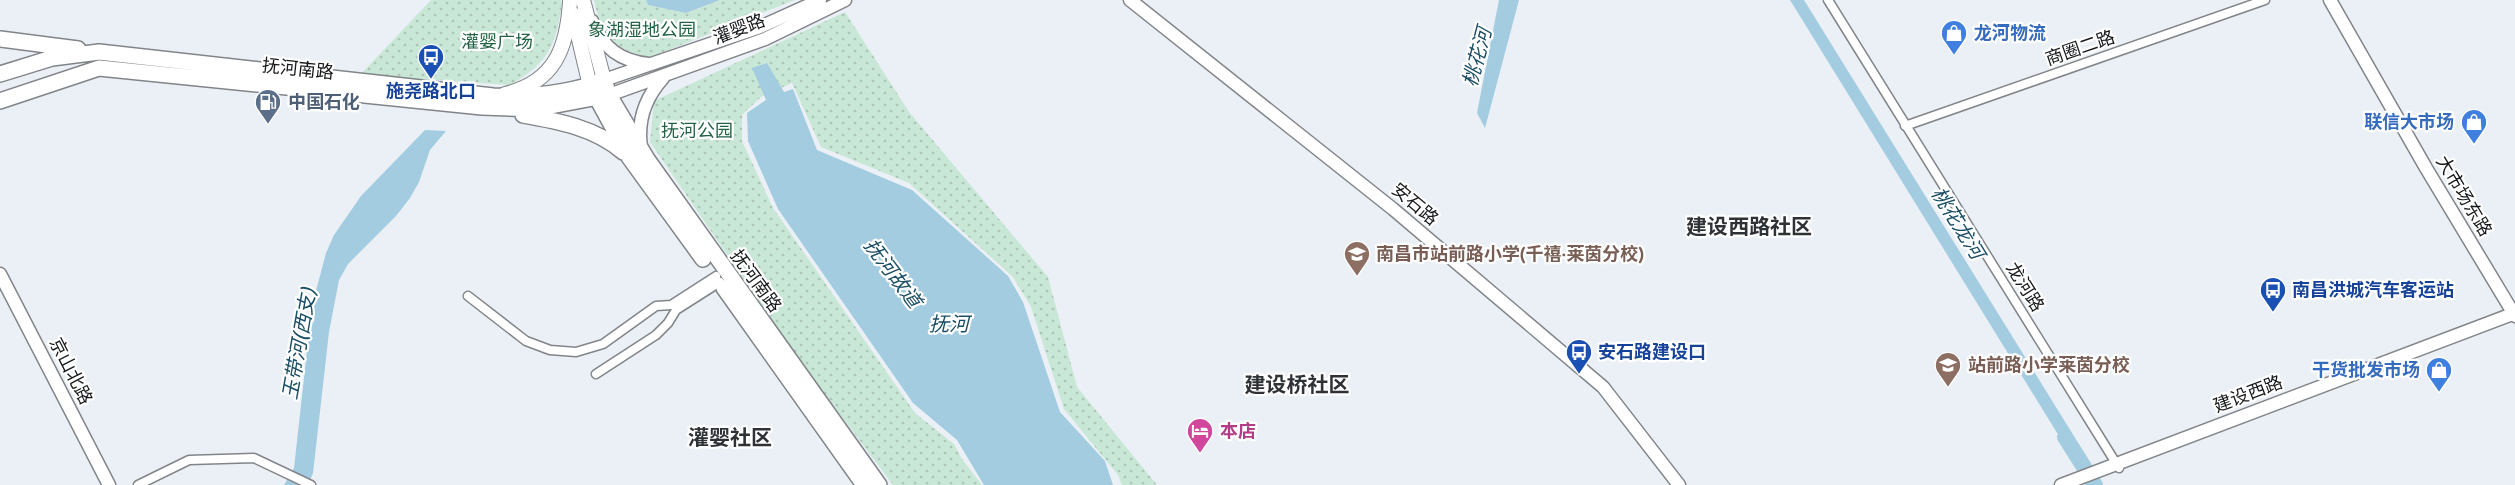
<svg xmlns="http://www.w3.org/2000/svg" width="2515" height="485" font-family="'Varela Round','Noto Sans SC',sans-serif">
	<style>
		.park { fill: url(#park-dots) }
		.water { fill: #a3cce1 }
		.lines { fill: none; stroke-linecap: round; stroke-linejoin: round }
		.river { stroke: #a3cce1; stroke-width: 16 }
		.street-casing { stroke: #81858a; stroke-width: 11 }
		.secondary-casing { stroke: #81858a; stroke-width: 15 }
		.primary-casing { stroke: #81858a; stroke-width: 16 }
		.highway-casing { stroke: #81858a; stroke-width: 18 }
		.street { stroke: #fff; stroke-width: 8 }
		.secondary { stroke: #fff; stroke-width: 12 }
		.primary { stroke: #fff; stroke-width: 14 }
		.highway { stroke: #fff; stroke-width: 15 }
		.labels { text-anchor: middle; stroke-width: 4.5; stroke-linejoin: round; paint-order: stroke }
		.street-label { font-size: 18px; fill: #151719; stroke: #fff }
		.park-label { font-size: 18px; fill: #236345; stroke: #fff }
		.shop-label { font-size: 18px; font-weight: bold; fill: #366cbe; stroke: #fff; text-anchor: end }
		.transit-label { font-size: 18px; font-weight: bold; fill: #164399; stroke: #fff; text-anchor: start }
		.service-label { font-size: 18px; font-weight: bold; fill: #4e5e75; stroke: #fff; text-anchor: start }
		.education-label { font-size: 18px; font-weight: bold; fill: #785e54; stroke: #fff; text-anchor: start }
		.hotel-label { font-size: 18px; font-weight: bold; fill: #b23c85; stroke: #fff; text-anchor: start }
		.water-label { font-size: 20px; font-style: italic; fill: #1a4e65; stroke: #fff }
		.quarter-label { font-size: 21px; font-weight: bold; fill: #2e3236; stroke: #fff }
	</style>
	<defs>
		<pattern id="park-dots" width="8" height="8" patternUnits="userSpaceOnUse" patternTransform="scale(1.5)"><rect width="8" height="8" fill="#c9e7d6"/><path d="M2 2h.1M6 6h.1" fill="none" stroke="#acc5b7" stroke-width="1.8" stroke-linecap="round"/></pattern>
	</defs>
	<rect width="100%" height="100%" fill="#eaf0f5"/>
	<!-- park -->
	<path class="park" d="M431,0H561L562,5C555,47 548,63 510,85L360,75Z
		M594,0H646L648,5L686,13L720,0H795L651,57C616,53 601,34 594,0Z
		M845,12L909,112L1048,277L1077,387L1157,485H1122L1118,475L1064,409L1031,307L1013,277L909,183L821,147L792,83L761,97L742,115V141L773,208L915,413L954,444L962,459L982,485H893L800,361L650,142L654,101Z"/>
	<!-- water -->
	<path class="water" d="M646,0H720L686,13L648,5Z
		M1499,0H1519L1485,128L1477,113Z
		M1790,0H1804L2072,433L2080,470Z
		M767,63L784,92L793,89L817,150L912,190L1008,276L1023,302L1060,412L1105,461L1113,485H984L957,440L913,403L778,209L748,141L747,113L766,100L752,68Z
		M425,130L446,131L430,150L419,182L410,198L396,216L348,264L339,280L329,332L313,473L308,485H284L294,468L312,306L326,253L334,235L361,196Z"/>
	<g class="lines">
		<!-- river -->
		<path class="river" d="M2065,437L2084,467
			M2092,481L2095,485"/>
		<!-- street casing -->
		<g class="street-casing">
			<path id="street" d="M1828,0L2119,468
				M1905,126L2265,0
				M468,296L526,341L550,350L576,352L603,344L656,306L671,305L716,276
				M596,374L656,335L668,323L676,310L720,282
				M138,485L189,460L254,458L311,485"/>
		</g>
		<!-- secondary casing -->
		<g class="secondary-casing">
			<path id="secondary" d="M1130,0L1393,209L1603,387L1679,485
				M2330,0L2426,168L2515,316
				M592,21C603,48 620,61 649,64
				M604,80L760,27L820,0
				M609,95L765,39L845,0
				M641,147C637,120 645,98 663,78
				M0,274L109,485
				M2061,485L2515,313"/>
		</g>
		<!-- primary casing -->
		<g class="primary-casing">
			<path id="primary" d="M583,0L604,80
				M573,14L590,86
				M505,94C555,82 567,48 570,2"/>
		</g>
		<!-- highway casing -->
		<g class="highway-casing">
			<path id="highway" d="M0,39L78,49
				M0,74L52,58L99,52L493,96C531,97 569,94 604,80L609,95L647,159L879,485
				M593,91L629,157L703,259
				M0,101L99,68L482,107L535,109L609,95
				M523,115C558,121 596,128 623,152
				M724,288L864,485"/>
		</g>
		<!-- street -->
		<use href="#street" class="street"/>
		<!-- secondary -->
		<use href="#secondary" class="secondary"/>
		<!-- primary -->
		<use href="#primary" class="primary"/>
		<!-- highway -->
		<use href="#highway" class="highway"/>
	</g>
	<!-- icons -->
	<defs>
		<g id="shop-pin" transform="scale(1.35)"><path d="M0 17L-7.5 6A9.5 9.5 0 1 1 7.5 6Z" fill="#3f7fe0" stroke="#fff"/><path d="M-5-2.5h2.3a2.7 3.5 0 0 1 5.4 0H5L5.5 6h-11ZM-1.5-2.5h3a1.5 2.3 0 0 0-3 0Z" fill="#fff"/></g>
		<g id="bus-pin" transform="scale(1.35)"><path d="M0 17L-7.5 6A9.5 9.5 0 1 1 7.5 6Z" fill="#1a4fb4" stroke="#fff"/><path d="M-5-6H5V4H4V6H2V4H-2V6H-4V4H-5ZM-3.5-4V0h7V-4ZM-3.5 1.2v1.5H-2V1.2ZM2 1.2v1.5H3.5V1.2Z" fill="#fff"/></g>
		<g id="fuel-pin" transform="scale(1.35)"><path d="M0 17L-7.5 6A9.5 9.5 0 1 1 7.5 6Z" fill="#5c6f8a" stroke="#fff"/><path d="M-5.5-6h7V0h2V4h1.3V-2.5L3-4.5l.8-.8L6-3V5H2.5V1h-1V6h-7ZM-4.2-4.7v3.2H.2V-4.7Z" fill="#fff"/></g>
		<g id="school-pin" transform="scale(1.35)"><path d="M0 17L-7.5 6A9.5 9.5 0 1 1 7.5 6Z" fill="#8d6e63" stroke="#fff"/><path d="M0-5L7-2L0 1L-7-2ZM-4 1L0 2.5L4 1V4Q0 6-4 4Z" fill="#fff"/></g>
		<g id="hotel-pin" transform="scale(1.35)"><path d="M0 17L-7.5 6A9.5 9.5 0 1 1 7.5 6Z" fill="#d1479c" stroke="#fff"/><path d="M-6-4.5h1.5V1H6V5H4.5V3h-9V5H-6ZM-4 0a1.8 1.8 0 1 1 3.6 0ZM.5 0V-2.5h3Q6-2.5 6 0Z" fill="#fff"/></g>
	</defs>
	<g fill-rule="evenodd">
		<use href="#shop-pin" x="1954" y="33"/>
		<use href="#bus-pin" x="431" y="57"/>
		<use href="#fuel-pin" x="268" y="102"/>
		<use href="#shop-pin" x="2474" y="122"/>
		<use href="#school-pin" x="1357" y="254"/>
		<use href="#bus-pin" x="2273" y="290"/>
		<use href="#bus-pin" x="1579" y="352"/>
		<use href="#school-pin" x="1948" y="365"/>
		<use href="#shop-pin" x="2439" y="370"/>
		<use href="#hotel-pin" x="1200" y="431"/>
	</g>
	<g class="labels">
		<!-- street labels -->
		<g class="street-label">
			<text transform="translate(739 29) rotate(-21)" y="6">灌婴路</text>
			<text transform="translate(2080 48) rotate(-19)" y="6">商圈二路</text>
			<text transform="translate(298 69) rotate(6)" y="6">抚河南路</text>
			<text transform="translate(2464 196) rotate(59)" y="6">大市场东路</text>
			<text transform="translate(1415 204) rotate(40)" y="6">安石路</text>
			<text transform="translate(756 281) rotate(54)" y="6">抚河南路</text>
			<text transform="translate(2025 287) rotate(58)" y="6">龙河路</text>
			<text transform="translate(71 371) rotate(63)" y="6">京山北路</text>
			<text transform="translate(2248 394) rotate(-21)" y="6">建设西路</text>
		</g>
		<!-- park labels -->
		<g class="park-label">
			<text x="642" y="36">象湖湿地公园</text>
			<text x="497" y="48">灌婴广场</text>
			<text x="697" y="137">抚河公园</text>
		</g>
		<!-- shop labels -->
		<g class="shop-label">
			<text x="1974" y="39" text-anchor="start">龙河物流</text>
			<text x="2454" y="128">联信大市场</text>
			<text x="2420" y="376">干货批发市场</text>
		</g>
		<!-- transit labels -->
		<g class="transit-label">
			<text x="431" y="97" text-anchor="middle">施尧路北口</text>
			<text x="2292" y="296">南昌洪城汽车客运站</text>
			<text x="1598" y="358">安石路建设口</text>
		</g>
		<!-- service labels -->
		<g class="service-label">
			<text x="288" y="108">中国石化</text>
		</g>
		<!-- education labels -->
		<g class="education-label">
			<text x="1376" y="260">南昌市站前路小学(千禧·莱茵分校)</text>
			<text x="1968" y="371">站前路小学莱茵分校</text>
		</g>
		<!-- hotel labels -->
		<g class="hotel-label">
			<text x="1220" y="437">本店</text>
		</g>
		<!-- water labels -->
		<g class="water-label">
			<text transform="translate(1477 57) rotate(-75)" y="7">桃花河</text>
			<text transform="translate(1958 223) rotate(58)" y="7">桃花龙河</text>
			<text transform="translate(893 273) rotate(53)" y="7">抚河故道</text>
			<text x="949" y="331">抚河</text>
			<text transform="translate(299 344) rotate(-80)" y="7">玉带河(西支)</text>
		</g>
		<!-- quarter labels -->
		<g class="quarter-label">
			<text x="1749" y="234">建设西路社区</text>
			<text x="1297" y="392">建设桥社区</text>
			<text x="730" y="445">灌婴社区</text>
		</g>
	</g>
</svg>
